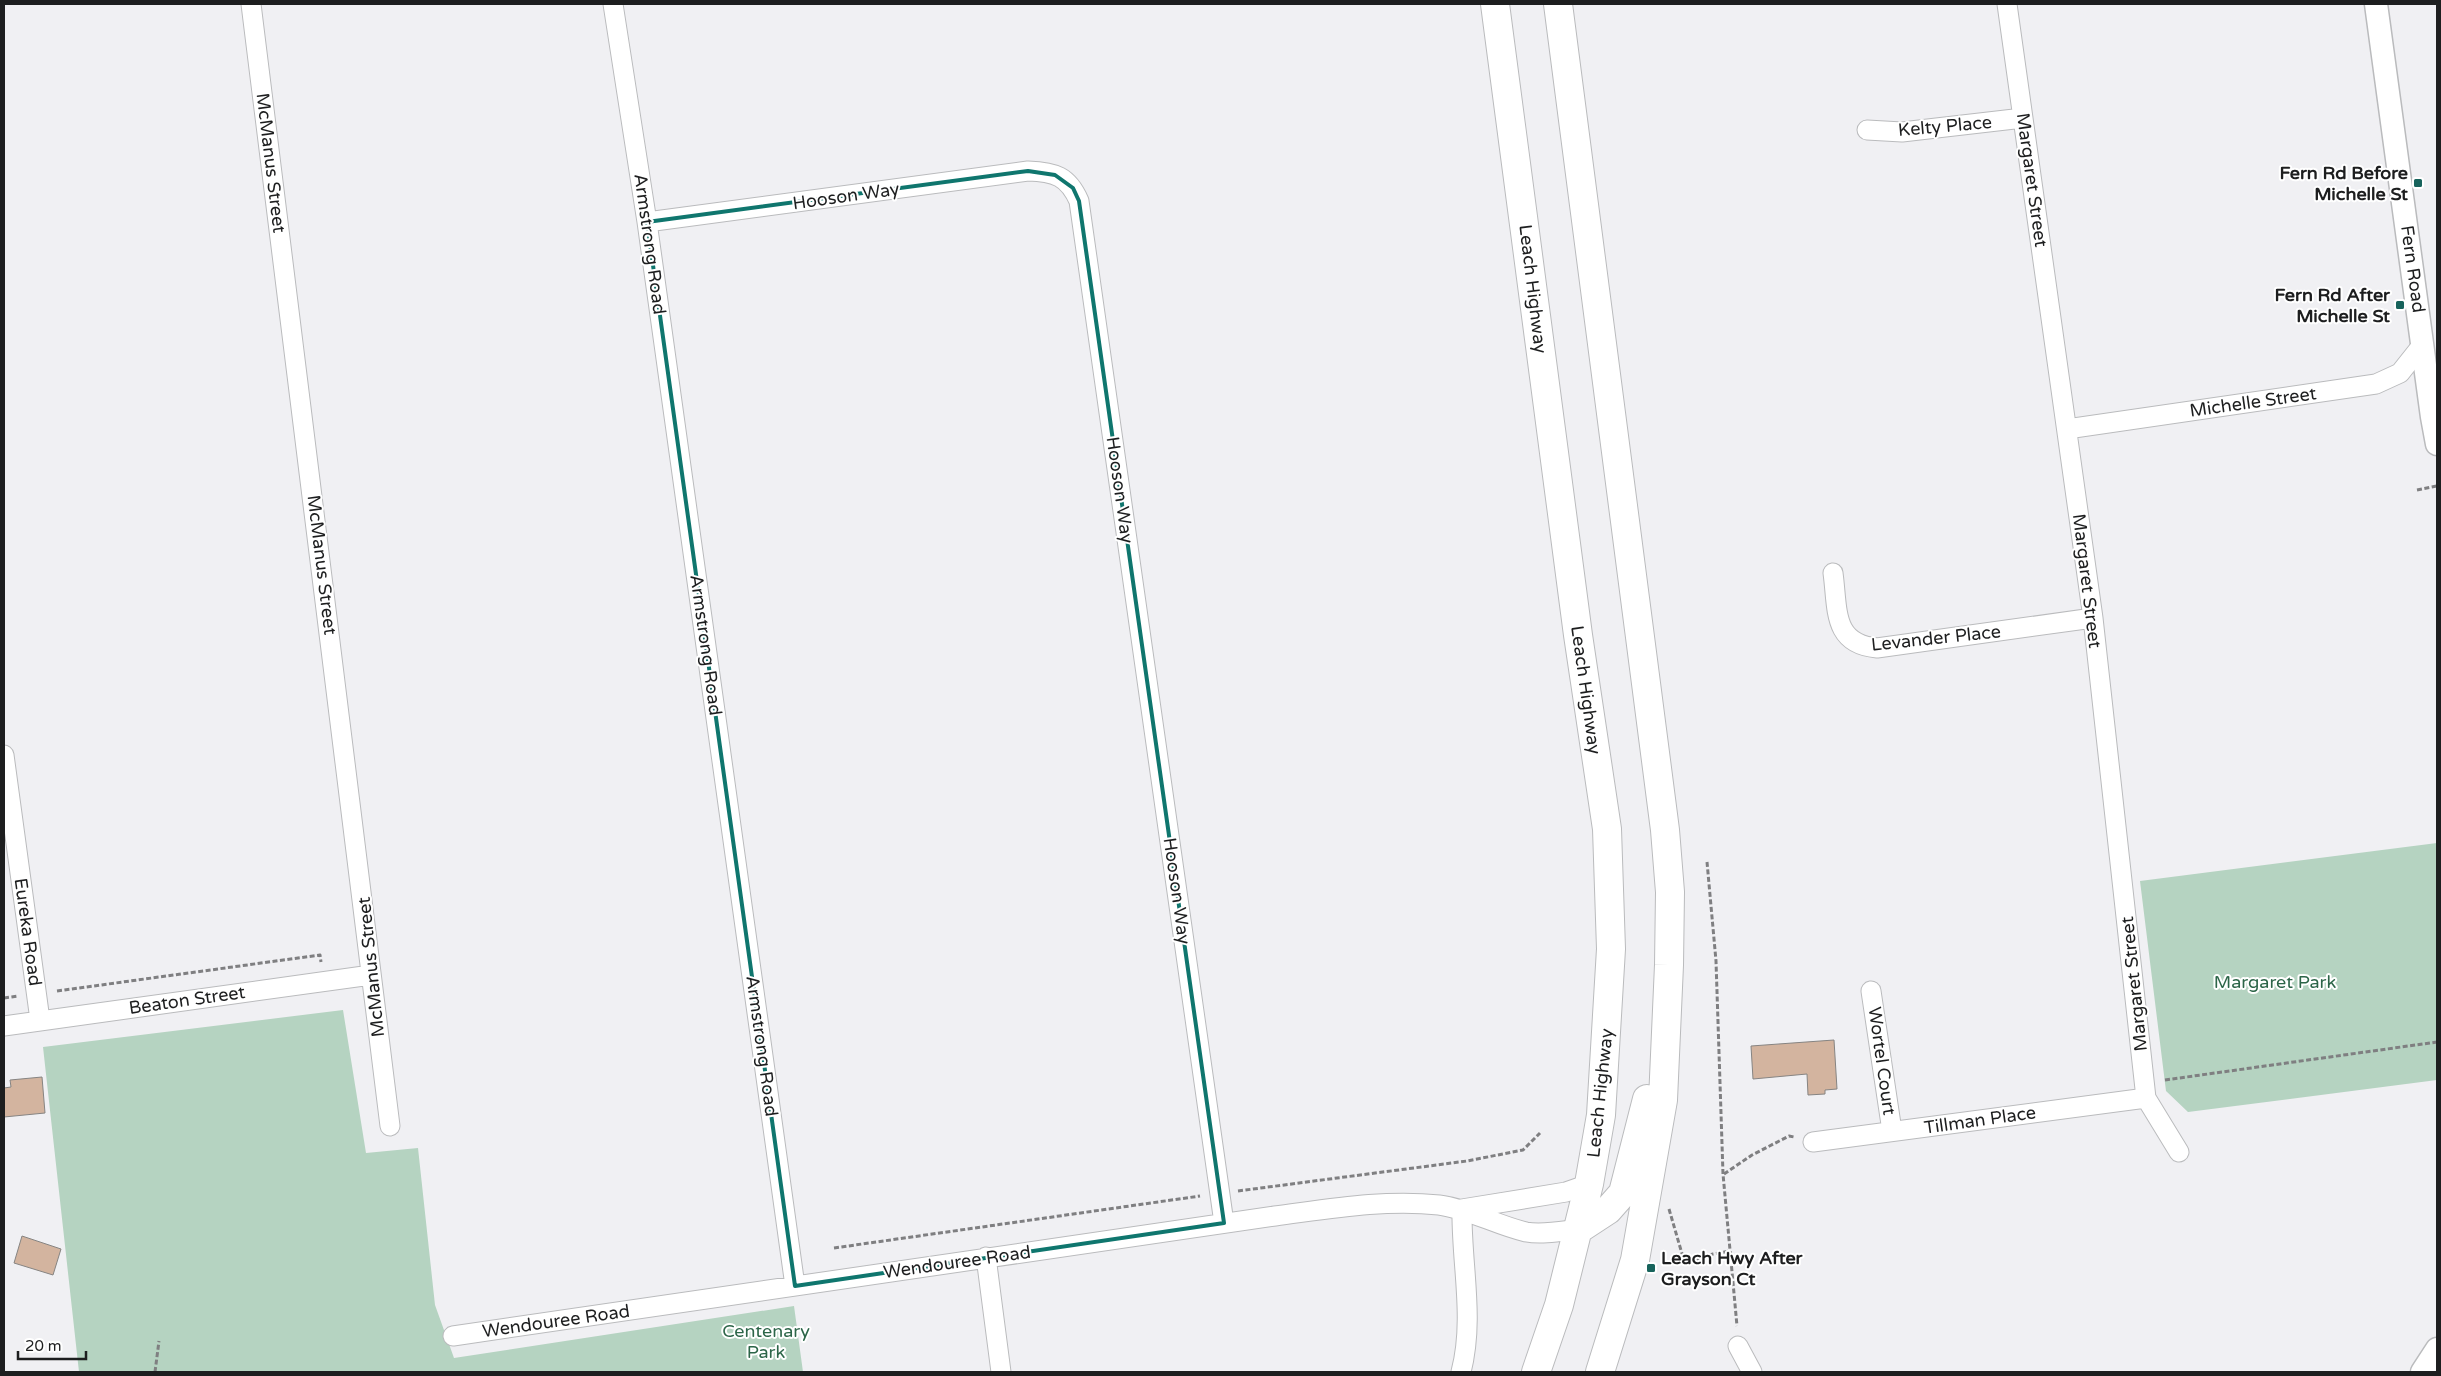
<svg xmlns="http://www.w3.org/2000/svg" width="2441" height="1376" font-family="'Varela Round',sans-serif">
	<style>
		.green { fill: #b5d3c1 }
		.building { fill: #d3b49f; stroke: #868482 }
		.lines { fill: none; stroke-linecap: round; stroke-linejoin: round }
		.minor-casing { stroke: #babbbd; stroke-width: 21 }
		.tertiary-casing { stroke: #babbbd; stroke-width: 25 }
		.trunk-casing { stroke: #babbbd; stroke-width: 30 }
		.path { stroke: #7f7f81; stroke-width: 3; stroke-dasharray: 5 2.5; stroke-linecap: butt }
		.minor { stroke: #fff; stroke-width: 19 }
		.tertiary { stroke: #fff; stroke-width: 22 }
		.trunk { stroke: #fff; stroke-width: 28 }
		.marked { fill: none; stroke: #0f766e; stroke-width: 4; stroke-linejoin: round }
		.poi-dot { fill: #17635c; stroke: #fff; stroke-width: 2 }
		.labels { text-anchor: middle; stroke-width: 4; stroke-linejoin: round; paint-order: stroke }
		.street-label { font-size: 18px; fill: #1d1e1f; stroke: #fff }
		.poi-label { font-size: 18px; font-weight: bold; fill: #1d1e1f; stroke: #fff; text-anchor: end }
		.park-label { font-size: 18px; fill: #2c6548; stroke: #fff }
	</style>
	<rect width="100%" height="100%" fill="#f0f0f3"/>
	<!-- green -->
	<path class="green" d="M2437,843V1080L2188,1112L2166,1091L2140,881Z
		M343,1010L366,1153L418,1148L435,1305L454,1358L794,1306L803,1372H79L43,1047Z"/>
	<!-- building -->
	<path class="building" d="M1834,1040L1837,1089L1825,1090V1094L1808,1095L1807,1074L1753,1079L1751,1046Z
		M42,1077L45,1113L4,1117V1088L11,1087L10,1080Z
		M22,1236L61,1249L53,1275L14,1263Z"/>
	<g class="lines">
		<!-- minor casing -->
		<g class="minor-casing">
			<path id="minor" d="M251,4L390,1126
				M613,4L647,222L795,1286
				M2007,4L2093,618L2146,1098L2179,1152
				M1867,130L1902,132L2023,118
				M647,222L1028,171C1055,172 1068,176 1079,201L1224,1223
				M2067,429L2376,384L2400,373L2423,344
				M1833,573C1838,609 1832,644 1877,648L2093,618
				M4,755L40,1020
				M1871,991L1892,1131
				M4,1026L371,975
				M1813,1142L2146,1098
				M1462,1209L1566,1192L1589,1184
				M986,1257L1001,1372
				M453,1336L1275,1216C1329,1209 1384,1199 1439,1205C1469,1209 1496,1225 1526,1232C1543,1235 1562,1231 1579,1229
				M1738,1346L1752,1372
				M1461,1372C1475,1318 1461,1263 1462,1209"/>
		</g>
		<!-- tertiary casing -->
		<g class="tertiary-casing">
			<path id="tertiary" d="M2376,4L2432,417L2437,444
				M2422,1372L2437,1349"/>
		</g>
		<!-- trunk casing -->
		<g class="trunk-casing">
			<path id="trunk" d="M1495,4L1578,635L1607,829L1611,949L1601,1115L1589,1184L1559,1305L1536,1372
				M1558,4L1665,830L1670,892L1669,965L1663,1100L1635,1260L1600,1372
				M1579,1229L1608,1210L1623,1193L1647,1099"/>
		</g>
		<!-- path -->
		<path class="path" d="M2417,490L2437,486
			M1707,862L1716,961L1723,1174L1737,1326
			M57,991L320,955L321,962
			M4,998L18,996
			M2165,1080L2437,1042
			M1724,1174L1752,1155L1789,1136L1794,1137
			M1238,1191L1467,1161L1523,1150L1540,1133
			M1669,1209L1685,1264L1713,1254L1730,1251
			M834,1248L1200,1196
			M155,1372L159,1341"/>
		<!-- minor -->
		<use href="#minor" class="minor"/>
		<!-- tertiary -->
		<use href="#tertiary" class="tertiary"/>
		<!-- trunk -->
		<use href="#trunk" class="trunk"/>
	</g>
	<!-- marked area -->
	<path class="marked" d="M1028,171L1055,175L1073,188L1079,201L1224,1223L795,1286L647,222Z"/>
	<!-- markers -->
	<g class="poi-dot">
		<rect x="2413" y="178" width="10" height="10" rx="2.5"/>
		<rect x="2395" y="300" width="10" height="10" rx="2.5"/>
		<rect x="1646" y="1263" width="10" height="10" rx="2.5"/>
	</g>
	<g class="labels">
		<!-- street labels -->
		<g class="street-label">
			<text transform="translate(1945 126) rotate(-5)" y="6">Kelty Place</text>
			<text transform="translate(271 163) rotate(83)" y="6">McManus Street</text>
			<text transform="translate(2032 180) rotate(82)" y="6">Margaret Street</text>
			<text transform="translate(846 196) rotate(-8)" y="6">Hooson Way</text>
			<text transform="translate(650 244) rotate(82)" y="6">Armstrong Road</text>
			<text transform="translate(2413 269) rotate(82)" y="6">Fern Road</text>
			<text transform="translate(1533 289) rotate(83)" y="6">Leach Highway</text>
			<text transform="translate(2253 402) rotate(-8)" y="6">Michelle Street</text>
			<text transform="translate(1120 490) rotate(82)" y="6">Hooson Way</text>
			<text transform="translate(322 565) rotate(83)" y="6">McManus Street</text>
			<text transform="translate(2087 581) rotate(83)" y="6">Margaret Street</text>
			<text transform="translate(1936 638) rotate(-6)" y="6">Levander Place</text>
			<text transform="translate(706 645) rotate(82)" y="6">Armstrong Road</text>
			<text transform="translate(1586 690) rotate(82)" y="6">Leach Highway</text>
			<text transform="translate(1177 891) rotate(82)" y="6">Hooson Way</text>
			<text transform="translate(28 932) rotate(82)" y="6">Eureka Road</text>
			<text transform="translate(371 967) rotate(-96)" y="6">McManus Street</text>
			<text transform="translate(2134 984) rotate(-96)" y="6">Margaret Street</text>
			<text transform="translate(187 1000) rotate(-8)" y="6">Beaton Street</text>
			<text transform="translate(762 1046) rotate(82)" y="6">Armstrong Road</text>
			<text transform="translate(1882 1061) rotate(82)" y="6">Wortel Court</text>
			<text transform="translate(1600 1093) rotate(-84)" y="6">Leach Highway</text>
			<text transform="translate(1980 1120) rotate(-8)" y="6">Tillman Place</text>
			<text transform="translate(957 1262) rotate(-8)" y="6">Wendouree Road</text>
			<text transform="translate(556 1321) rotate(-8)" y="6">Wendouree Road</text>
		</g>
		<!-- poi labels -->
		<g class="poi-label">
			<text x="2408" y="179">Fern Rd Before<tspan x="2408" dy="21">Michelle St</tspan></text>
			<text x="2390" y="301">Fern Rd After<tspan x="2390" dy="21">Michelle St</tspan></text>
			<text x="1661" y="1264" text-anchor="start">Leach Hwy After<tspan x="1661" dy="21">Grayson Ct</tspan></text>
		</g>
		<!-- park labels -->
		<g class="park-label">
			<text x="2275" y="988">Margaret Park</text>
			<text x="766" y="1337">Centenary<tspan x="766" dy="21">Park</tspan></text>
		</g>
	</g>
	<!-- border -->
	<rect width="2441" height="1376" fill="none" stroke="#1d1e1f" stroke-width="10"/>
	<!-- scale -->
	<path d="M18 1351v8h68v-8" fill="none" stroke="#1d1e1f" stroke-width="2.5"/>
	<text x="25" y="1351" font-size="15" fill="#1d1e1f" stroke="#ffffff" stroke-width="4" paint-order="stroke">20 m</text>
</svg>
